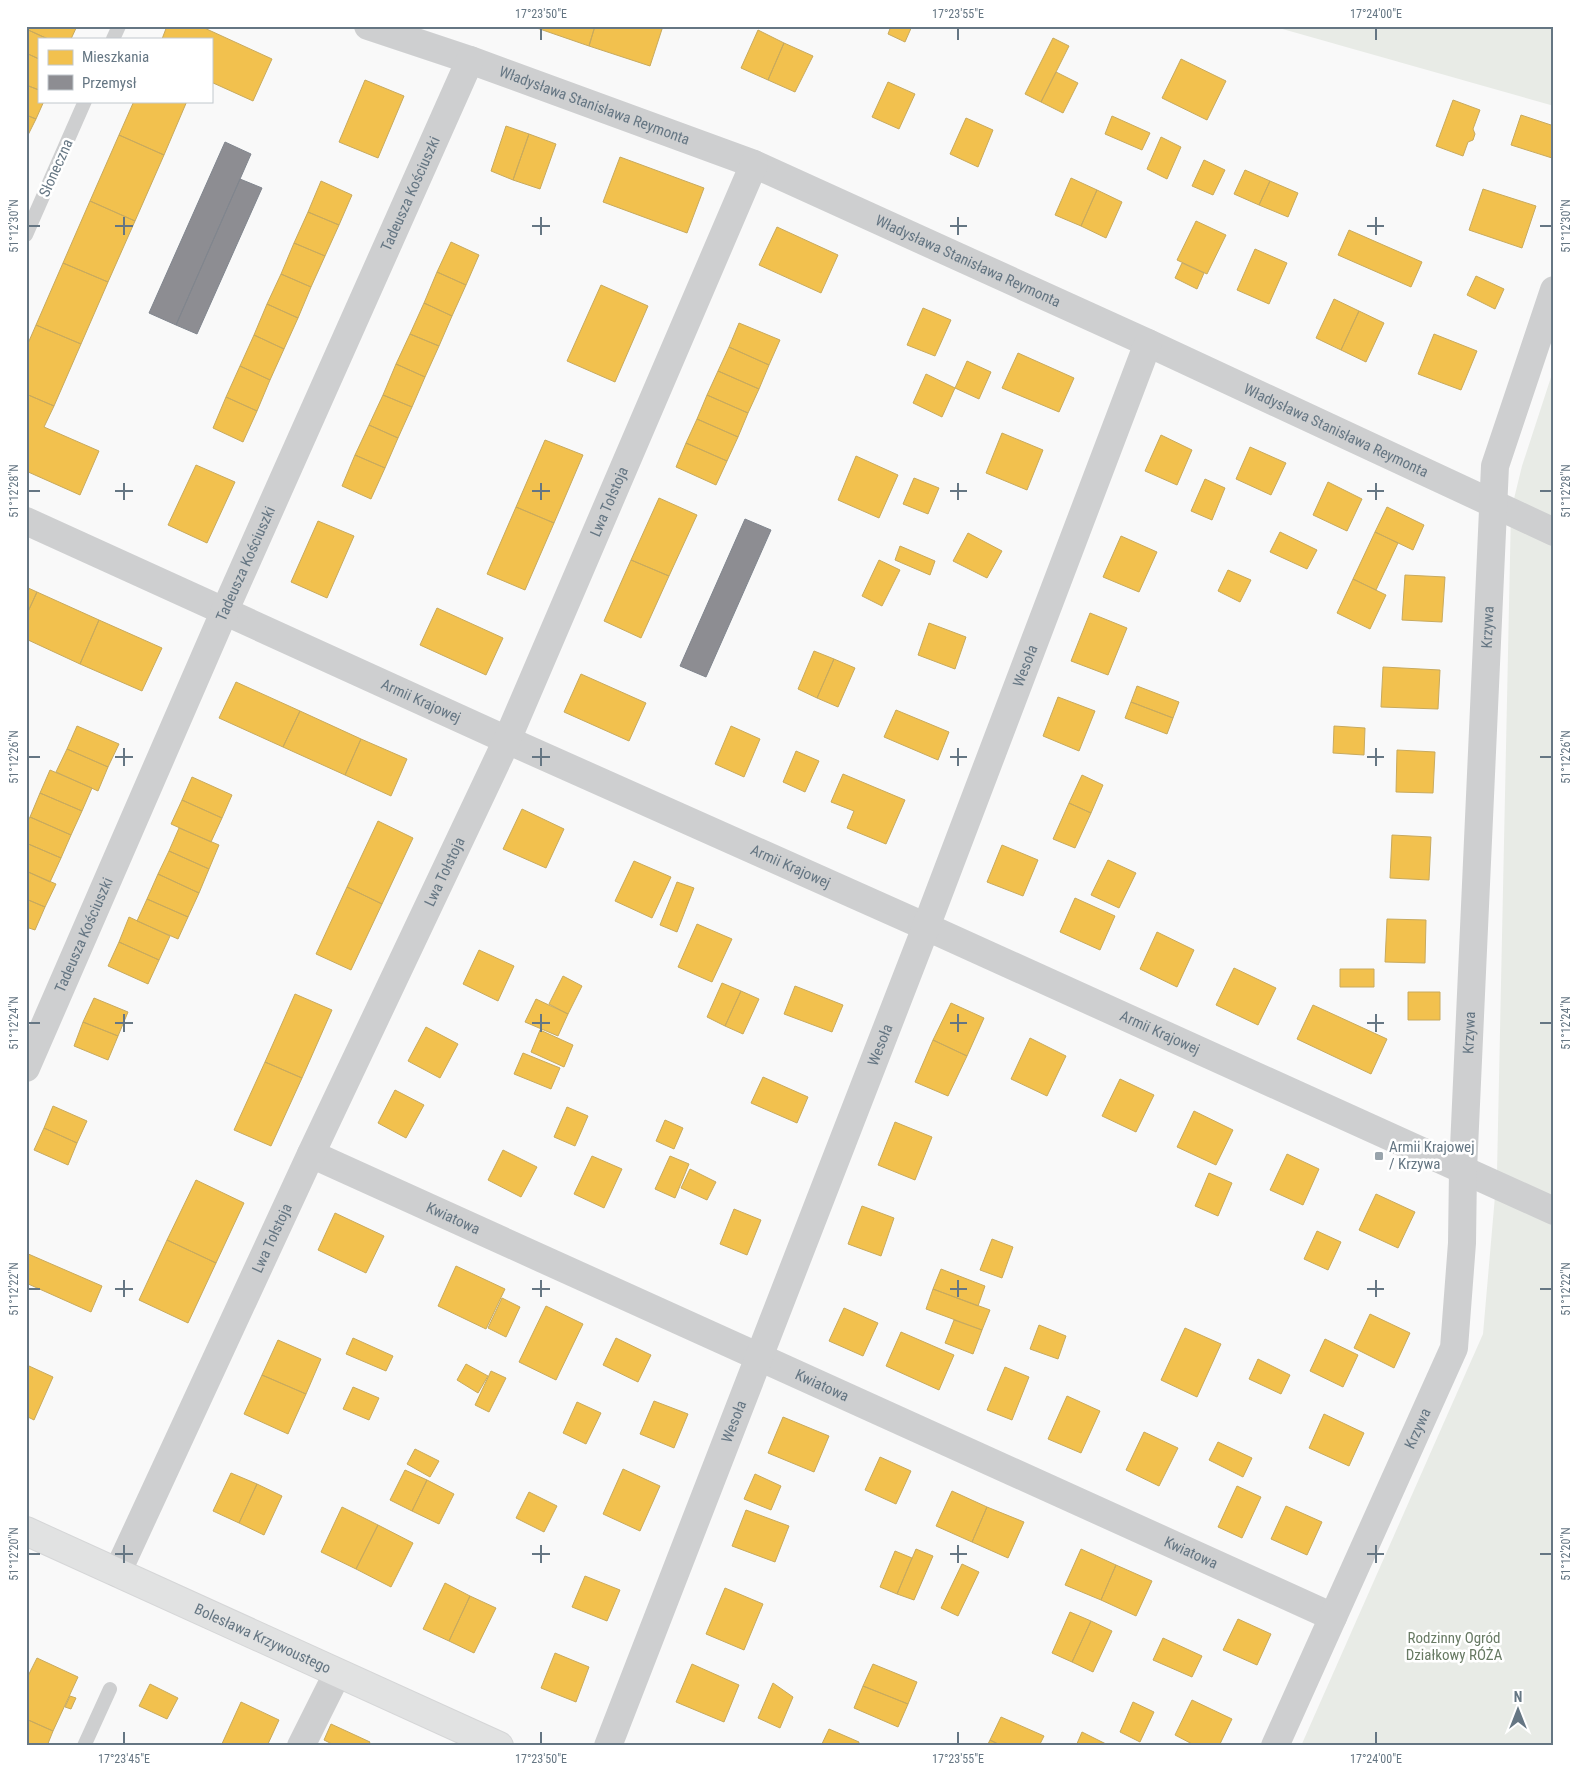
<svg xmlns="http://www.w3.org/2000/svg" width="1580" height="1772" font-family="'Roboto Condensed',sans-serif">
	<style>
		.green { fill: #e8ebe6 }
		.homes { fill: #f2c14e; stroke: #c8aa5e }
		.industry { fill: #8d8d92; stroke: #81868e }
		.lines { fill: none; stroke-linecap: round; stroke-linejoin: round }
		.secondary-casing { stroke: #d5d6d7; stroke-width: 30 }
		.lane { stroke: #cecfd0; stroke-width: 14 }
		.street { stroke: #cecfd0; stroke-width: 28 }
		.secondary { stroke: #e1e2e2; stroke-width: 28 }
		.ticks { fill: none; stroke: #657683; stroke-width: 2 }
		.poi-dot { fill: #99a4ac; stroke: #fff; stroke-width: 2 }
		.labels { text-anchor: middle; stroke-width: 5; stroke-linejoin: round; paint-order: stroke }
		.street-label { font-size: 15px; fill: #657683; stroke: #fff }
		.poi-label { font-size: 15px; fill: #657683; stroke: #fff; text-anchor: start }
		.park-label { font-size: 15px; fill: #687a64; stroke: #fff }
		.neatline { fill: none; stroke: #657683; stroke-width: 2 }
		.ticks-label { font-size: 12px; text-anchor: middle; fill: #657683 }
	</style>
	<rect width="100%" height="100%" fill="#f9f9f9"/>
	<!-- green -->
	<path class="green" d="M1272,26H1554V106Z
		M1554,368V1746H1301L1483,1334L1497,1173L1511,511L1522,466Z"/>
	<!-- homes -->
	<path class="homes" d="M26,26H77L71,39H48L26,29Z
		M167,26H200L272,59L253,101L211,82V39H162Z
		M531,26H595L589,46Z
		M595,26H663L650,66L589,46Z
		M891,26H912L905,42L888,34Z
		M26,29L48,39H39V59L26,53Z
		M758,30L784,43L768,80L741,68Z
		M1053,38L1069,46L1041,102L1025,94Z
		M784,43L813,56L795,92L768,80Z
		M26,53L39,59V90L26,85Z
		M1181,59L1226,81L1207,120L1162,98Z
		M1056,72L1078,83L1063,113L1041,102Z
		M365,80L404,96L378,158L339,142Z
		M888,82L915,94L899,129L872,117Z
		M26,85L39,90V101H44L36,119L26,115Z
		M1453,100L1480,110L1473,129L1475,134L1473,140L1468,142L1463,156L1436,146Z
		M134,101H187L164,155L119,135Z
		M26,115L36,119L26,139Z
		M1521,115L1554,126V154L1552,158L1511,145Z
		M1112,116L1150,133L1142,150L1105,134Z
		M966,118L993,130L978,167L950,154Z
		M506,126L529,134L513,180L491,171Z
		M529,134L556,144L540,189L513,180Z
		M119,135L164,155L135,221L90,201Z
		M1161,137L1181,147L1167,179L1147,169Z
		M620,157L704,188L687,233L603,202Z
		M1204,160L1225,170L1213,195L1192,186Z
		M1245,170L1270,181L1259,205L1234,194Z
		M1071,178L1097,190L1081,226L1055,215Z
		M321,181L352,195L339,225L308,212Z
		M1270,181L1298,193L1288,217L1259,205Z
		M1483,189L1536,206L1522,248L1469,230Z
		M1097,190L1122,202L1106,238L1081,226Z
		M90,201L135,221L108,282L63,263Z
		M308,212L339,225L325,256L294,243Z
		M1196,221L1226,235L1207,274L1177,260Z
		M777,227L838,255L821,293L759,265Z
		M1349,230L1422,262L1411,287L1338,255Z
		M451,242L479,255L466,285L437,272Z
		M294,243L325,256L311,287L281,274Z
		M1255,249L1287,263L1269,304L1237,290Z
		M63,263L108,282L81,344L36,325Z
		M1182,263L1204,273L1197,289L1175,278Z
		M437,272L466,285L452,316L424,303Z
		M281,274L311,287L298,318L267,304Z
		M1476,276L1504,289L1495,309L1467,295Z
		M601,285L648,306L615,382L567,361Z
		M1334,299L1359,311L1341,350L1316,338Z
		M424,303L452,316L439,346L410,334Z
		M267,304L298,318L284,349L254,335Z
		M923,308L951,320L935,356L907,345Z
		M1359,311L1384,323L1366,362L1341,350Z
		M739,323L780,340L769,365L729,347Z
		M36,325L81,344L54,406L26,394V348Z
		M410,334L439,346L425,377L396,364Z
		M1434,334L1477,351L1461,390L1418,374Z
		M254,335L284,349L270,380L240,366Z
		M729,347L769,365L759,389L718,371Z
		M1018,353L1074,378L1059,412L1002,388Z
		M967,361L991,372L979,399L955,388Z
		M396,364L425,377L412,407L383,395Z
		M240,366L270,380L257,411L226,397Z
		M718,371L759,389L748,413L707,395Z
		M926,374L955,388L942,417L913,403Z
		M26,394L54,406L44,427L99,451L80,495L26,471Z
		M383,395L412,407L398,438L369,425Z
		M707,395L748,413L738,437L697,419Z
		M226,397L257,411L243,442L213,428Z
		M697,419L738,437L727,461L686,443Z
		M369,425L398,438L385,468L355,455Z
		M1002,433L1043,450L1027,490L986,473Z
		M1161,435L1192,450L1177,485L1145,471Z
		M545,440L583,455L554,523L516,507Z
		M686,443L727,461L716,485L676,467Z
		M1250,447L1286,463L1271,495L1236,479Z
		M355,455L385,468L371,499L342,486Z
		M856,456L898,475L879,518L838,500Z
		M196,465L235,482L207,543L168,525Z
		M914,478L939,488L928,514L903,504Z
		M1205,479L1225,488L1212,520L1191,511Z
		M1328,482L1362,499L1347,531L1313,515Z
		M659,498L697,515L669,576L631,560Z
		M516,507L554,523L525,590L487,574Z
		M1387,507L1424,525L1413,550L1375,532Z
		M318,521L354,536L327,598L291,582Z
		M1280,532L1317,550L1307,569L1270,552Z
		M1375,532L1398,543L1376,590L1353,579Z
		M968,533L1002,551L987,578L953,561Z
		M1121,536L1157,552L1139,592L1103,577Z
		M900,546L935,561L930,575L895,560Z
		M631,560L669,576L641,638L604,621Z
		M879,560L900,570L882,606L862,596Z
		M1228,570L1251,580L1240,602L1218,591Z
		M1405,575L1445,577L1442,622L1402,620Z
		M1353,579L1386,595L1370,629L1337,613Z
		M26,587L37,592L26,616Z
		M37,592L99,620L80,664L26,639V616Z
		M437,608L503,638L486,675L420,645Z
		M1090,613L1127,628L1108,675L1071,661Z
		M99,620L162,648L142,691L80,664Z
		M929,623L966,637L955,669L918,655Z
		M814,651L834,659L817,698L798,689Z
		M834,659L855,668L838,707L817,698Z
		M1383,667L1440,670L1438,709L1381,707Z
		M581,674L646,703L629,741L564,712Z
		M236,682L300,711L283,747L219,718Z
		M1137,686L1179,702L1173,718L1131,702Z
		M1058,697L1095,711L1079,751L1043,736Z
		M1131,702L1173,718L1167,734L1125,718Z
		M896,710L949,732L938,760L884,737Z
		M300,711L361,739L345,775L283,747Z
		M77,726L119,744L108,767L67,749Z
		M731,726L760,739L744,777L715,764Z
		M1334,726L1365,728L1364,755L1333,753Z
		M361,739L407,759L391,796L345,775Z
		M67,749L108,767L98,791L56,772Z
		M1397,750L1435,752L1433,793L1396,792Z
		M796,751L819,761L805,792L783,782Z
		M50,770L92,788L82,811L40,793Z
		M843,774L905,800L886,844L847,828L854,811L831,802Z
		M1082,775L1103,785L1091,813L1069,803Z
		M192,777L232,795L222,818L182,800Z
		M40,793L82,811L71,835L30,817Z
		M182,800L222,818L211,842L171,824Z
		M1069,803L1091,813L1075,848L1053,839Z
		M522,809L564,829L546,868L503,849Z
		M30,817L71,835L61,858L26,843V824Z
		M378,821L413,838L382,904L347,887Z
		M179,828L219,845L209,869L169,851Z
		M1392,835L1431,837L1429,880L1390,878Z
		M26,843L61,858L50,882L26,871Z
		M1002,845L1038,860L1023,896L987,882Z
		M169,851L209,869L199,893L158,874Z
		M1108,860L1136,873L1119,908L1091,895Z
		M634,861L671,877L652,918L615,901Z
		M26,871L56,884L45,907L26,899Z
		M158,874L199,893L188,917L147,899Z
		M677,882L694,888L677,932L660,925Z
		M347,887L382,904L351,970L316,954Z
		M1075,898L1115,916L1100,950L1060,932Z
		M26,899L45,907L35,930L26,927Z
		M147,899L188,917L178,939L137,921Z
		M129,917L170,936L159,960L119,942Z
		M1387,919L1426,920L1425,963L1385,962Z
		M697,924L732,939L712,982L678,967Z
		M1157,932L1194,950L1177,987L1140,969Z
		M119,942L159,960L148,984L108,966Z
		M479,950L514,966L498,1001L463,984Z
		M1234,968L1276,988L1258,1025L1216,1005Z
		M1340,969H1374V987H1340Z
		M563,976L582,986L568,1014L549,1004Z
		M722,983L741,991L725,1026L707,1017Z
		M795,986L843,1005L832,1032L784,1014Z
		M741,991L759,999L743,1034L725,1026Z
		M1408,992H1440V1020H1408Z
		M295,994L332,1010L302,1078L265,1062Z
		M94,998L128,1012L118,1036L83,1022Z
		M536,999L568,1014L558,1036L525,1022Z
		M951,1003L984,1018L967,1056L933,1040Z
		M1313,1005L1387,1039L1371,1074L1297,1039Z
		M83,1022L118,1036L108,1060L74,1046Z
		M426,1027L458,1044L440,1078L408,1061Z
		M540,1030L573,1045L564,1067L531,1052Z
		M1030,1038L1066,1056L1047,1096L1011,1079Z
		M933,1040L967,1056L948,1096L915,1082Z
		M523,1053L560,1068L551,1089L514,1074Z
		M265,1062L302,1078L271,1146L234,1130Z
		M763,1077L808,1097L797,1123L751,1103Z
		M1120,1079L1154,1095L1136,1132L1102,1116Z
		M395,1090L424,1105L406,1138L378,1123Z
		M53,1106L87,1121L77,1143L44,1128Z
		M567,1107L588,1116L575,1146L554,1137Z
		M1194,1111L1233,1130L1216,1165L1177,1147Z
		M665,1120L683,1128L674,1149L656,1141Z
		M895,1122L932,1137L915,1180L878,1165Z
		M44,1128L77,1143L68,1165L34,1150Z
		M503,1150L537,1167L521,1197L488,1180Z
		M1287,1154L1319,1169L1303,1205L1270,1190Z
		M592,1156L622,1169L604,1208L574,1194Z
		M670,1156L689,1164L675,1198L655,1189Z
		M690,1169L716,1182L707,1200L681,1188Z
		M1209,1173L1232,1183L1218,1216L1195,1206Z
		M196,1180L244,1203L216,1263L167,1240Z
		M1376,1194L1415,1212L1398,1248L1359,1230Z
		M862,1206L894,1218L881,1256L848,1244Z
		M734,1209L761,1220L747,1255L720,1244Z
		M335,1213L384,1236L366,1273L318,1250Z
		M1317,1231L1341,1242L1328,1270L1304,1259Z
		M992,1239L1013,1247L1002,1278L980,1270Z
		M167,1240L216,1263L188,1323L139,1300Z
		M26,1253L102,1286L91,1312L26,1283Z
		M456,1266L505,1289L486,1329L438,1306Z
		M941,1269L985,1286L978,1306L933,1289Z
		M933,1289L990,1310L982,1330L926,1309Z
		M502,1298L520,1307L506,1337L488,1328Z
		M546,1306L583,1324L556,1380L519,1362Z
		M844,1308L878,1323L863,1356L829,1341Z
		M1370,1314L1410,1333L1394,1368L1354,1348Z
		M954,1320L982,1330L973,1354L945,1343Z
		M1039,1325L1066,1336L1058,1359L1030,1349Z
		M1185,1328L1221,1344L1197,1397L1161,1380Z
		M901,1332L954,1355L939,1390L886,1366Z
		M353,1338L393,1356L386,1371L346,1354Z
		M616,1338L651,1355L638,1382L603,1365Z
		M1325,1339L1358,1355L1343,1387L1310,1371Z
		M278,1340L321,1359L306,1394L262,1375Z
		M1258,1359L1290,1375L1281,1394L1249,1379Z
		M466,1364L488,1376L478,1393L457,1380Z
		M29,1366L53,1377L34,1420L26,1416V1372Z
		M1005,1367L1029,1377L1012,1420L987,1410Z
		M491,1371L506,1378L489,1412L475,1405Z
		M262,1375L306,1394L288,1434L244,1414Z
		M353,1387L379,1398L369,1420L343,1409Z
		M1067,1396L1100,1411L1081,1453L1048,1439Z
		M654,1401L688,1414L674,1448L640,1434Z
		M577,1402L601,1413L586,1444L563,1433Z
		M1324,1414L1364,1433L1349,1466L1309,1448Z
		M783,1417L829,1436L814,1472L768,1453Z
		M1144,1432L1178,1448L1159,1486L1126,1470Z
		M1218,1442L1252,1458L1243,1477L1209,1460Z
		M415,1449L439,1461L430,1477L407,1464Z
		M880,1457L911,1471L896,1504L865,1490Z
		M623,1469L660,1486L640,1531L603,1514Z
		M405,1470L427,1480L412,1511L390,1500Z
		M231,1473L257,1484L239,1523L213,1511Z
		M755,1474L781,1486L771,1510L744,1499Z
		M427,1480L454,1494L439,1524L412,1511Z
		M257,1484L282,1496L264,1535L239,1523Z
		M1237,1486L1261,1497L1242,1538L1218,1527Z
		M952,1491L987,1507L972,1542L936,1526Z
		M529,1492L557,1506L544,1532L516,1518Z
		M1286,1506L1322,1522L1307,1555L1271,1539Z
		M342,1507L378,1525L356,1569L321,1552Z
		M987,1507L1024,1522L1008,1558L972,1542Z
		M746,1510L789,1526L775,1562L732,1546Z
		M378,1525L413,1543L391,1587L356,1569Z
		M916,1549L933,1556L914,1600L897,1594Z
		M1081,1549L1116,1565L1101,1600L1065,1585Z
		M895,1551L912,1558L897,1594L880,1587Z
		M962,1564L979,1572L958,1616L941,1608Z
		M1116,1565L1152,1581L1136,1616L1101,1600Z
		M585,1576L620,1590L607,1621L572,1607Z
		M445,1583L470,1596L449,1641L423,1629Z
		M725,1588L763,1604L744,1650L706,1634Z
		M470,1596L496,1608L474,1653L449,1641Z
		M1070,1612L1091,1621L1072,1662L1052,1653Z
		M1238,1619L1271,1634L1257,1665L1223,1650Z
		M1091,1621L1112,1631L1093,1672L1072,1662Z
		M1163,1638L1202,1656L1192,1677L1153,1660Z
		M555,1653L589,1667L576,1702L541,1688Z
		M37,1658L78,1677L53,1731L26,1719V1680Z
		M692,1664L739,1685L724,1722L676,1702Z
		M873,1664L917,1682L908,1704L863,1686Z
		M773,1683L793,1697L780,1728L758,1718Z
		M150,1684L178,1698L167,1719L139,1706Z
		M863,1686L908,1704L898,1727L854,1708Z
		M70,1696L76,1698L71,1709L65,1707Z
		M1192,1700L1232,1719L1219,1746H1196L1175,1735Z
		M241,1702L279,1720L267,1746H221Z
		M1133,1702L1154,1712L1140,1742L1120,1732Z
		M1001,1717L1044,1736L1039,1746H1002L990,1740Z
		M26,1719L53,1731L47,1746H26Z
		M331,1724L370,1742L368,1746H336L324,1740Z
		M829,1729L859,1742L858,1746H821Z
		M1082,1732L1110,1746H1076Z
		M990,1740L1002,1746H987Z"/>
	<!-- industry -->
	<path class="industry" d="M225,142L251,154L176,325L149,313Z
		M240,179L262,188L197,334L176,325Z
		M745,519L771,530L706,677L680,666Z"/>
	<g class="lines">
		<!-- secondary casing -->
		<g class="secondary-casing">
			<g id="secondary">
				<path id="s8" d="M26,1531L499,1746"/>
			</g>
		</g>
		<!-- lane -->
		<path class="lane" d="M113,39L119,26
			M26,235L85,101
			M84,1746L110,1689"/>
		<!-- street -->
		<g class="street">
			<path id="s1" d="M368,26L470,60L754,164L1148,343L1554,532"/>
			<path id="s2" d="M26,521L507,740L940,933L1554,1211"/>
			<path id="s3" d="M26,1068L225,610L470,60"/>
			<path id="s4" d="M311,1154L1333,1617"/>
			<path id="s5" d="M117,1573L311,1154L507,740L754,164"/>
			<path d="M301,1746L337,1674"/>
			<path id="s6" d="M608,1746L926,927L1148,343"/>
			<path id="s7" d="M1275,1746L1454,1348L1462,1243L1463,1170L1495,466L1554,290"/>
		</g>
		<!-- secondary -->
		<use href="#secondary" class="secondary"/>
	</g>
	<!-- ticks -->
	<path class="ticks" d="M541,28V40M958,28V40M1376,28V40M124,217V235M541,217V235M958,217V235M1376,217V235M28,226H40M115,226H133M532,226H550M950,226H967M1367,226H1384M1540,226H1552M124,483V500M541,483V500M958,483V500M1376,483V500M28,491H40M115,491H133M532,491H550M950,491H967M1367,491H1384M1540,491H1552M124,748V766M541,748V766M958,748V766M1376,748V766M28,757H40M115,757H133M532,757H550M950,757H967M1367,757H1384M1540,757H1552M124,1014V1032M541,1014V1032M958,1014V1032M1376,1014V1032M28,1023H40M115,1023H133M532,1023H550M950,1023H967M1367,1023H1384M1540,1023H1552M124,1280V1297M541,1280V1297M958,1280V1297M1376,1280V1297M28,1289H40M115,1289H133M532,1289H550M950,1289H967M1367,1289H1384M1540,1289H1552M124,1545V1563M541,1545V1563M958,1545V1563M1376,1545V1563M28,1554H40M115,1554H133M532,1554H550M950,1554H967M1367,1554H1384M1540,1554H1552M124,1732V1744M541,1732V1744M958,1732V1744M1376,1732V1744"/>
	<!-- markers -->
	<rect class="poi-dot" x="1374" y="1151" width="10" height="10" rx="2.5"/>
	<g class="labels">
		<!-- street labels -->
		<g class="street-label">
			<text dy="5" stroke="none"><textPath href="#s1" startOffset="240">Władysława Stanisława Reymonta</textPath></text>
			<text transform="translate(56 168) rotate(-66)" y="5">Słoneczna</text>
			<text dy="5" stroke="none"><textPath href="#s3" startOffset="955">Tadeusza Kościuszki</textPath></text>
			<text dy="5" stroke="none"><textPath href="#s1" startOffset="645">Władysława Stanisława Reymonta</textPath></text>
			<text dy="5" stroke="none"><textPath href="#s1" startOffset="1050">Władysława Stanisława Reymonta</textPath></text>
			<text dy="5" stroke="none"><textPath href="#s5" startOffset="1179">Lwa Tołstoja</textPath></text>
			<text dy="5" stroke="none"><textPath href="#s3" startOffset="550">Tadeusza Kościuszki</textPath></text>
			<text dy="5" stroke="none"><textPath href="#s7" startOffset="1158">Krzywa</textPath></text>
			<text dy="5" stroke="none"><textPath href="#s6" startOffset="1158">Wesoła</textPath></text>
			<text dy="5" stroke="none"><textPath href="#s2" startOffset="434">Armii Krajowej</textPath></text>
			<text dy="5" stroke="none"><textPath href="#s2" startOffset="839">Armii Krajowej</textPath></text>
			<text dy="5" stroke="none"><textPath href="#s5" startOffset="774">Lwa Tołstoja</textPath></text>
			<text dy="5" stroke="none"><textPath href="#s3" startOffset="145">Tadeusza Kościuszki</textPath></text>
			<text dy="5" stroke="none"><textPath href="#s2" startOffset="1244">Armii Krajowej</textPath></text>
			<text dy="5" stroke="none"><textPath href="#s7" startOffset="752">Krzywa</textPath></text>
			<text dy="5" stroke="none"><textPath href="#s6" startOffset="752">Wesoła</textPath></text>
			<text dy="5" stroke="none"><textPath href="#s4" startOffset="156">Kwiatowa</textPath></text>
			<text dy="5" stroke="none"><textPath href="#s5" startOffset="369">Lwa Tołstoja</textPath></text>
			<text dy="5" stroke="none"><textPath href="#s4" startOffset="561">Kwiatowa</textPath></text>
			<text dy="5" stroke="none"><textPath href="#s6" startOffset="348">Wesoła</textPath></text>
			<text dy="5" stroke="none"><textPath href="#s7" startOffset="348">Krzywa</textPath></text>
			<text dy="5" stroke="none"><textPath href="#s4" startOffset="966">Kwiatowa</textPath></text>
			<text dy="5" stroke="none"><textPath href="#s8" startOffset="260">Bolesława Krzywoustego</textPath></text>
		</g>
		<!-- poi labels -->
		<g class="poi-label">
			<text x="1389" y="1152">Armii Krajowej<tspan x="1389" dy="17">/ Krzywa</tspan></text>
		</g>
		<!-- park labels -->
		<g class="park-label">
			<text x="1454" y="1643">Rodzinny Ogród<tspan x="1454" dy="17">Działkowy RÓŻA</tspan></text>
		</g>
	</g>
	<!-- border -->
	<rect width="1580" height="1772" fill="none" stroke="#ffffff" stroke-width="55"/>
	<!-- legend -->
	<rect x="38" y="38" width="175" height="65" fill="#ffffff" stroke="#c1c8cd"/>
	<rect x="48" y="50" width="25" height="15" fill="#f2c14e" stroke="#c1c8cd"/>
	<text x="82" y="62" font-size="15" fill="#657683">Mieszkania</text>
	<rect x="48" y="75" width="25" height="15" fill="#8d8d92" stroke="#c1c8cd"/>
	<text x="82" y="88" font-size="15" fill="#657683">Przemysł</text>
	<!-- north arrow -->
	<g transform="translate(1518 1710)" stroke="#ffffff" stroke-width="4" paint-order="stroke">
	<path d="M0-4L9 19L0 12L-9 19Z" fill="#657683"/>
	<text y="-8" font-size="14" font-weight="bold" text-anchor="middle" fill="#657683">N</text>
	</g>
	<rect x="28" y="28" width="1524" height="1716" class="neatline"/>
	<g class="ticks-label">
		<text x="541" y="18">17°23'50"E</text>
		<text x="958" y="18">17°23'55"E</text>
		<text x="1376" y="18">17°24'00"E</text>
		<text transform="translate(14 226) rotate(-90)" y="4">51°12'30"N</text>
		<text transform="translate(1566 226) rotate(-90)" y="4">51°12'30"N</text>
		<text transform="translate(14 491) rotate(-90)" y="4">51°12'28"N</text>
		<text transform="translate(1566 491) rotate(-90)" y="4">51°12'28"N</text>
		<text transform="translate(14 757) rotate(-90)" y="4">51°12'26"N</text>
		<text transform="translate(1566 757) rotate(-90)" y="4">51°12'26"N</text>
		<text transform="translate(14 1023) rotate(-90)" y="4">51°12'24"N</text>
		<text transform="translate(1566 1023) rotate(-90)" y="4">51°12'24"N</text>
		<text transform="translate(14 1289) rotate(-90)" y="4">51°12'22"N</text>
		<text transform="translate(1566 1289) rotate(-90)" y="4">51°12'22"N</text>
		<text transform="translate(14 1554) rotate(-90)" y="4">51°12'20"N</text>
		<text transform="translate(1566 1554) rotate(-90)" y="4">51°12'20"N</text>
		<text x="124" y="1763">17°23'45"E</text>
		<text x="541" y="1763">17°23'50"E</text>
		<text x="958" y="1763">17°23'55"E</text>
		<text x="1376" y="1763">17°24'00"E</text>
	</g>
</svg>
